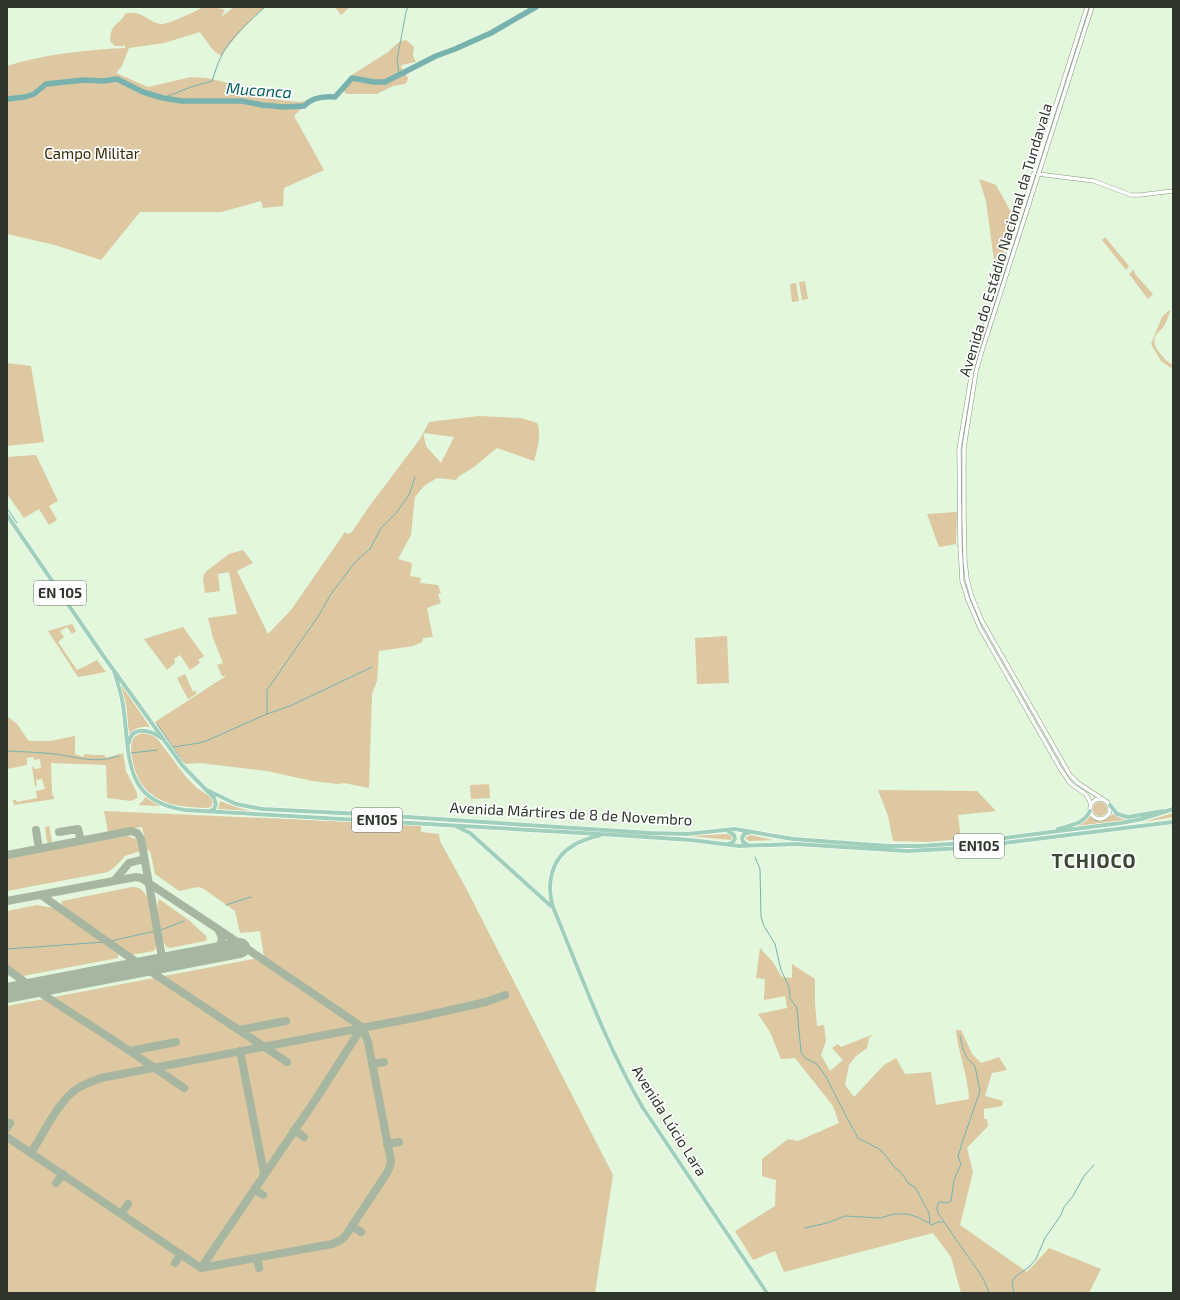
<svg xmlns="http://www.w3.org/2000/svg" width="1180" height="1300" font-family="'Exo 2',sans-serif">
	<style>
		.green { fill: #ddc8a1; fill-rule: evenodd }
		.lines { fill: none; stroke-linecap: round; stroke-linejoin: round }
		.stream { stroke: #78b2af; stroke-width: 1 }
		.river { stroke: #78b2af; stroke-width: 5.5 }
		.taxiway { stroke: #a6b6a0; stroke-width: 8 }
		.runway { stroke: #a6b6a0; stroke-width: 20 }
		.minor-casing { stroke: #83977d; stroke-width: 4.5 }
		.major-casing { stroke: #fff; stroke-width: 5 }
		.minor { stroke: #fff; stroke-width: 3.5 }
		.major { stroke: #a0d0bc; stroke-width: 4 }
		.labels { text-anchor: middle; stroke-width: 3.5; stroke-linejoin: round; paint-order: stroke }
		.shield { fill: #fff; stroke: #6d726b; stroke-width: 1 }
		.shield-label { font-size: 14px; font-weight: bold; fill: #2e362b }
		.park-label { font-size: 15px; fill: #382805; stroke: #fff }
		.street-label { font-size: 15px; fill: #2e362b; stroke: #fff }
		.water-label { font-size: 16px; font-style: italic; fill: #055c5a; stroke: #fff }
		.district-label { font-size: 19px; font-weight: bold; letter-spacing: 1px; fill: #384932; stroke: #fff }
	</style>
	<rect width="100%" height="100%" fill="#e2f7db"/>
	<!-- green -->
	<path class="green" d="M204,7H215L225,10L221,17L234,7H265C248,22 234,38 221,56L213,50L200,32L164,43L129,48L122,66L116,73L148,87L191,77L207,78L228,83L240,92L262,98L299,102L309,101L294,116L324,170L284,188L283,206L263,208L261,201L221,212H140L101,260L55,245L7,234V66C45,54 85,50 125,48V44L123,46H115L110,41C111,22 118,27 125,14C142,9 147,22 160,24C169,25 195,11 204,7Z
		M335,7H350L341,15Z
		M406,40L414,47L413,56L416,62L402,65L401,67L408,78L407,82L405,84L393,86L377,94H347L342,90L352,75L388,52L400,41Z
		M979,179L996,185L1015,219L998,272L995,268L986,201Z
		M1105,237L1129,266L1126,270L1102,240Z
		M1133,270H1134L1135,274L1153,294L1148,299L1129,274Z
		M805,281L808,299L802,300L799,282Z
		M796,283L799,301L792,302L790,284Z
		M1169,310L1170,312C1168,316 1167,321 1165,324C1163,329 1157,332 1155,337C1151,346 1165,360 1172,365L1171,368L1161,361L1151,344L1162,317Z
		M7,363L31,366L44,442L7,446Z
		M479,416L521,418L537,423C542,434 537,450 534,461L497,448L474,467L458,477L456,480L437,478L424,486L415,497L411,535L398,559L412,563L410,576L421,578L420,583L438,585L441,593L438,594L441,603L427,608L433,637L423,638L422,642L413,646L379,651L377,681L372,694L369,788L344,783L338,784L312,781L267,771L200,763L185,764L155,722L226,676H222L217,665L223,663L213,638L208,618L237,614L229,572L218,574L220,591L205,593L203,579L204,574L208,570L229,554L243,550L253,563L237,571L268,634L291,610L345,532L348,534L352,532L368,508L420,439L429,422ZM423,433L454,437L441,463L426,446Z
		M36,455L58,501L49,506L57,520L49,525L39,509L24,518L7,494V457Z
		M957,512L956,544L939,547L927,514Z
		M72,624L76,631L72,634L67,627L60,631L64,637L58,642L77,670C84,667 90,664 97,660L106,672L78,677L48,631Z
		M183,627L204,656L198,660L200,663L190,670L180,655L174,659L175,663L167,670L144,639Z
		M727,636L729,683L697,684L695,638Z
		M185,674L193,692L196,690V694L188,699L177,678Z
		M120,683L150,727C142,726 134,728 129,735L126,704Z
		M7,716L17,724L28,740L31,741H50L75,736V754L83,757L85,754C91,755 98,755 104,755L106,758L123,753L126,771L137,793V798L131,801L107,798L106,765L51,763L52,795L54,796V799L14,805L13,800H16L17,802L37,798L36,791L45,789L42,779L36,780L37,786H35L32,767L33,766L34,769L41,768L40,759L34,760L33,757L27,758V765L7,769Z
		M147,732L156,737L186,777L197,788L212,798L213,802L211,807C205,809 197,807 190,807C159,805 137,791 132,758C131,751 130,744 134,737L142,733Z
		M489,784L490,798L471,799L470,785Z
		M878,790L977,791L996,811L958,815L961,839L928,842L893,841L888,816Z
		M145,797L161,806L138,805L143,801Z
		M220,801L236,807L250,811L218,809Z
		M1093 809a7 7 0 1 1 14 0a7 7 0 1 1-14 0Z
		M104,811L421,825V832L439,834L440,841L468,892L613,1175L595,1293H7V1006L264,957L260,931L240,933L235,911L204,889L198,887L179,891L155,874L150,851L147,850L142,827L108,832Z
		M1173,813V817L1144,822Z
		M1113,814L1123,819L1145,815L1119,821L1077,826L1086,821L1090,816C1100,825 1105,821 1113,814Z
		M49,826L52,842L49,843L47,842L45,827Z
		M727,834L732,836L731,840L690,836Z
		M750,835L773,840L749,841L745,838Z
		M127,836L136,839L139,845L140,851L125,856L116,866L108,872L7,891V858Z
		M132,887C140,887 143,890 147,897H149L157,939V945L154,951L131,955L67,910C63,907 60,906 62,901Z
		M159,899L190,921L206,936L207,939L205,941L170,948L167,947C160,941 155,907 159,899Z
		M37,905L53,908L61,911L114,949L118,952V958L23,976L7,966V911Z
		M760,948L772,961L782,977L792,978V964L815,979V1003L817,1026L824,1025L826,1041L821,1055L830,1071L843,1060L832,1048L838,1044L841,1047L874,1034L869,1038L867,1048L856,1056L849,1065L845,1085L854,1097L884,1065L896,1058L905,1074L931,1072L936,1105L969,1099C968,1075 958,1053 956,1030H961L972,1054L981,1063L999,1057L1007,1070L992,1073L985,1096L1003,1101L1002,1106L984,1109V1119H987L988,1126L967,1148L973,1172L960,1225L1027,1272L1049,1248L1101,1269L1089,1293H961L951,1257L933,1233L784,1272L775,1251L753,1260L735,1231L775,1206L776,1180L762,1176V1159L788,1139L798,1141L839,1123L833,1106L795,1058L781,1059L770,1032L758,1014L787,1008L785,996L764,1000L765,979L756,978Z"/>
	<g class="lines">
		<!-- stream -->
		<path class="stream" d="M399,75L397,60L406,12L408,7
			M163,98L191,87L212,81C215,73 217,64 221,57C228,40 251,20 265,7
			M7,508L17,523
			M267,714L290,706L372,667
			M157,724L183,762
			M173,747L199,743L206,741L267,714V690L319,615L331,594L356,561L370,549L381,528L396,513L409,495L415,477
			M7,751C23,752 38,752 54,754C79,757 93,764 119,756
			M131,753L157,750
			M755,857L760,869L761,917L764,926L775,944L781,970L789,987L790,998L797,1008L801,1052L805,1058L817,1064L826,1077L844,1112L858,1138L881,1150L895,1168L900,1171L909,1184L915,1187L929,1213L930,1224L932,1225L938,1222H944C950,1229 954,1238 960,1245C970,1261 984,1275 989,1293
			M226,905L251,897
			M161,930L184,921
			M111,941L155,931
			M7,949L105,942
			M944,1221C939,1215 934,1210 939,1202L947,1203L951,1201L954,1180L961,1164L958,1157L962,1143L980,1091L975,1066L967,1058L963,1049L960,1036
			M805,1228L827,1223L845,1216L880,1218L894,1214H908L917,1217L929,1223
			M1014,1293L1012,1282L1016,1276L1029,1267L1036,1259L1045,1238L1061,1215L1064,1207L1073,1196L1084,1176L1094,1165"/>
		<!-- river -->
		<path class="river" d="M7,99L25,97L34,94L46,84L84,80L103,81L117,79L143,92L163,98L182,101H242L262,105L284,107L304,106C312,97 323,96 335,97L352,78L374,82H385L436,56L455,49L491,33L536,7"/>
		<!-- taxiway -->
		<path class="taxiway" d="M36,830L39,849
			M59,832L78,829L81,841
			M7,855L131,831L137,833L141,839L163,963
			M114,881L129,863L144,859
			M41,895L132,959L287,1062
			M7,901L114,881L136,877L141,878L218,929C225,940 221,946 213,953
			M7,969L33,988L130,1051L184,1088
			M239,1030L286,1021
			M130,1051L176,1042
			M240,1051L264,1173
			M372,1064L384,1062
			M7,1128L10,1123
			M294,1130L304,1137
			M7,1137L201,1268L332,1244L341,1240L346,1235L387,1173L390,1166L391,1161L368,1042L362,1027L218,929
			M387,1144L399,1142
			M31,1153C44,1133 58,1101 78,1088C85,1084 93,1081 101,1078L424,1016L486,1002L505,995
			M56,1183L63,1174
			M254,1189L263,1195
			M121,1214L128,1204
			M352,1226L361,1232
			M257,1258L259,1268
			M175,1263L181,1254
			M201,1268L316,1099L362,1027"/>
		<!-- runway -->
		<path class="runway" d="M7,993L240,948"/>
		<!-- minor casing -->
		<g class="minor-casing">
			<path id="minor" d="M1087,7L977,352L972,371L959,449L960,546L962,581L968,600L980,628L1061,770C1064,774 1067,779 1070,783C1080,793 1087,789 1091,806
				M1092,7L981,354L976,372L964,448V518L965,560L967,579L972,597L982,621L1070,775L1078,783L1104,800
				M1038,174L1094,181L1131,195H1140L1173,191
				M1090 809a10 10 0 1 1 20 0a10 10 0 1 1-20 0Z"/>
		</g>
		<!-- major casing -->
		<g class="major-casing">
			<path id="major" d="M7,515L102,654L182,765L214,798L216,804L214,809L210,811
				M114,671C118,684 123,698 124,712C130,761 125,801 185,810L616,835L691,840L739,846L796,844L907,851L964,848L1173,822
				M129,743C131,725 151,730 161,738
				M207,790L236,804L262,809L362,814L650,833L687,834L735,829L793,839L889,846H920L965,843L1121,823L1142,819L1173,809
				M1110,805L1117,814L1128,817L1163,811
				M455,826L470,833L551,906
				M1058,829C1071,825 1084,824 1090,811
				M600,835C591,838 581,840 574,845C551,858 546,884 553,907C581,975 606,1045 643,1108L767,1293
				M728,844L732,843L735,839L734,835L728,831
				M748,845L743,842L742,838L744,834L750,832"/>
		</g>
		<!-- minor -->
		<use href="#minor" class="minor"/>
		<!-- major -->
		<use href="#major" class="major"/>
	</g>
	<g class="labels">
		<!-- shield labels -->
		<g class="shield">
			<rect x="34" y="581" width="52" height="24" rx="3"/>
			<rect x="352" y="808" width="50" height="24" rx="3"/>
			<rect x="954" y="834" width="50" height="24" rx="3"/>
		</g>
		<g class="shield-label">
			<text x="60" y="598">EN 105</text>
			<text x="377" y="825">EN105</text>
			<text x="979" y="851">EN105</text>
		</g>
		<!-- park labels -->
		<g class="park-label">
			<text x="92" y="159">Campo Militar</text>
		</g>
		<!-- street labels -->
		<g class="street-label">
			<text transform="translate(1006 240) rotate(-73)" y="5">Avenida do Estádio Nacional da Tundavala</text>
			<text transform="translate(571 814) rotate(3)" y="5">Avenida Mártires de 8 de Novembro</text>
			<text transform="translate(669 1121) rotate(58)" y="5">Avenida Lúcio Lara</text>
		</g>
		<!-- water labels -->
		<g class="water-label">
			<text transform="translate(259 90) rotate(4)" y="6">Mucanca</text>
		</g>
		<!-- district labels -->
		<g class="district-label">
			<text x="1094" y="868">TCHIOCO</text>
		</g>
	</g>
	<!-- border -->
	<rect width="1180" height="1300" fill="none" stroke="#2e362b" stroke-width="16"/>
</svg>
